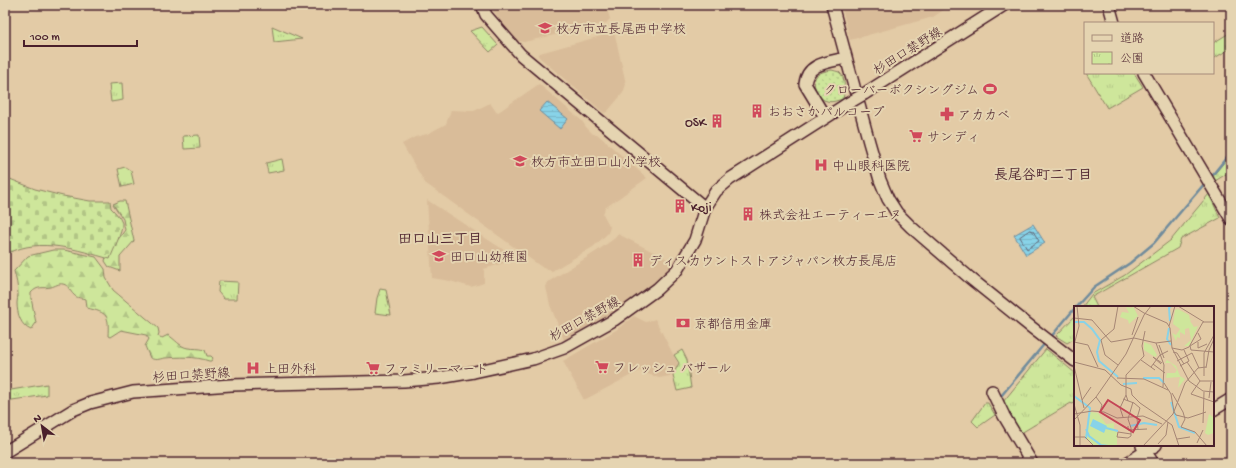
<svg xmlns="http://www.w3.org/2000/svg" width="1236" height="468" font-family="'Gochi Hand','Klee One',sans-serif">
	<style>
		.built { fill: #d9bc99 }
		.grass { fill: url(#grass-dots); stroke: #8c8263 }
		.forest { fill: url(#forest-firs); stroke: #8c8263 }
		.cemetery { fill: url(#cemetery-stones); stroke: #8c8263 }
		.park { fill: url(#park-tufts); stroke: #8c8263 }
		.water { fill: url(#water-rules); stroke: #6f8b9c }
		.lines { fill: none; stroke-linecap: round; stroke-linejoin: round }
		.shore { stroke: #636777; stroke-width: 1 }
		.stream { stroke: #6f8b9c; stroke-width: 2.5 }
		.secondary-casing { stroke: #4a1f2b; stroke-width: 14 }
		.secondary { stroke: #e5d4b1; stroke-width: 11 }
		.secondary-bridge-casing { stroke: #4a1f2b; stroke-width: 14; stroke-linecap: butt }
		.secondary-bridge { stroke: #e5d4b1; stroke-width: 11 }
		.labels { text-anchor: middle; stroke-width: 4; stroke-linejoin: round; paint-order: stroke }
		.poi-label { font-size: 13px; fill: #4a1f2b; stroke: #e5d4b1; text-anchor: start }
		.street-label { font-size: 13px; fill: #4a1f2b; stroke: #e5d4b1 }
		.neighbourhood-label { font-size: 14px; font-weight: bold; fill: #4a1f2b; stroke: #e5d4b1 }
		.inset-river { fill: none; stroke: #88d3e8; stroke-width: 2 }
		.inset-road { fill: none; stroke: #a68675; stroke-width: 1 }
		.view { fill: #c44556; fill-opacity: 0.15; stroke: #c44556; stroke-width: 2 }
		.inset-edge { fill: none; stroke: #4a1f2b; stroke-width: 2 }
	</style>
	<defs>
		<pattern id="grass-dots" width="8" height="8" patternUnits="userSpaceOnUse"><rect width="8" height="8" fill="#cee69b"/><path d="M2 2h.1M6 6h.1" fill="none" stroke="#b2c586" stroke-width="1.8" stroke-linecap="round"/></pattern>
		<pattern id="forest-firs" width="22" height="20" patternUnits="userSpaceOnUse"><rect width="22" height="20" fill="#cee69b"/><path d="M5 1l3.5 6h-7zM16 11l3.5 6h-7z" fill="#b2c586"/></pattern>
		<pattern id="cemetery-stones" width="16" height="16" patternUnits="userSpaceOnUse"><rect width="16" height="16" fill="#cee69b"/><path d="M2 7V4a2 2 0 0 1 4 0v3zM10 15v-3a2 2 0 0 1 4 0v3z" fill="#b2c586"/></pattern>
		<pattern id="park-tufts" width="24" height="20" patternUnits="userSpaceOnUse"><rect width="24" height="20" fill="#cee69b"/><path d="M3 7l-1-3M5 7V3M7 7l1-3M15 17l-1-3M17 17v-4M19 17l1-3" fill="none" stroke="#b2c586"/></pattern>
		<pattern id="water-rules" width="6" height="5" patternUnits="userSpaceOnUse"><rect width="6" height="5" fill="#88d3e8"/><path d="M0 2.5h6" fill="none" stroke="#77b5c7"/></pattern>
	</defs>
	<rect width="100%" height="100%" fill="#e3cba6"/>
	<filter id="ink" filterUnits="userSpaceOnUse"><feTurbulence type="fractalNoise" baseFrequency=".025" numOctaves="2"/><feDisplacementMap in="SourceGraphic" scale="8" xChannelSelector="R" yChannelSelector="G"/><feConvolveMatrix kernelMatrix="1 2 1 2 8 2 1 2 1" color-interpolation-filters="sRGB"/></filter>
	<g filter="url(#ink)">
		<!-- built -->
		<path class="built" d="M491,5H606L610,19L606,23L524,42L517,41L510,33L492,9Z
			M841,5H951L933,17L850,40Z
			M608,34L615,35L626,84L623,93L607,112L604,113L539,57L538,55L540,53Z
			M539,84L582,121L586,127L593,134H597L647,178L605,208L603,214L610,227L608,233L604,237L593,247L552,271L543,268L425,183L402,144L415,137L427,134L446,124L451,110L474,111L490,103L497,113Z
			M427,200L510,254L511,256L510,261L484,269V283L471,287L450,281L432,278Z
			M618,234L673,262L665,272L656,281L633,299L593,325L564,340L550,305L546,287L548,282L597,251L615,238Z
			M634,316L646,322L655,319L678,364L670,376L659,378L639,371L584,400L563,361L616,330Z"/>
		<!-- grass -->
		<path class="grass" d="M832,70C834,71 837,71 839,72C846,77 845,91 843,99C838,100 832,103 827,101C819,100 812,87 815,78C818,72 826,71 832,70Z"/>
		<!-- forest -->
		<path class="forest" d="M120,201H125L134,241L120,257V271L109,267L105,261L107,253L120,237L125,230L123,219L113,204Z
			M53,250H64L96,257L105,269L106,278L113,290L158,328L159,333L158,336L162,338L168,335C175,339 180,347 188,348C194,349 199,348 205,350L207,356H211L213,358L211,361H209C195,356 179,357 165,358C158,359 157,361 150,358L145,346L149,339L146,335L121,330L110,337L108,336C109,315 108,313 87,308L86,299C82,298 76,298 74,295C70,292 69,285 63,284C59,283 55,286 51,287C43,289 38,285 31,293V298L36,323L31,330C21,326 17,314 17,303C17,300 18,297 18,294C18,287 16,278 14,271L28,256Z"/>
		<!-- cemetery -->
		<path class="cemetery" d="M5,177L35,189L63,196L90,201H110L111,208C115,212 120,217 122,223C123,232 113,250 110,259C78,250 40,237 9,253L5,252Z"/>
		<!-- park -->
		<path class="park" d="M272,26L302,39L274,42Z
			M482,27L498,45L490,52L470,31Z
			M1231,32V48L1213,59V43Z
			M1086,73H1134L1143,87L1107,108Z
			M122,83L123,100L111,102L109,84Z
			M199,135L200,148L184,149L183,136Z
			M1231,154V171L1215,181L1212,177Z
			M282,159L284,170L268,173L266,163Z
			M125,167L131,171L134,184L122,187L118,169Z
			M1209,194L1220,218L1181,239L1178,248L1092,297L1097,307H1082L1092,294L1125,275L1171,240Z
			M219,281L238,282L237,299H224L218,292Z
			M380,289L386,290L391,315L375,313L377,298Z
			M1075,316V338L1067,343L1056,336Z
			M1046,349L1075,373V403L1072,404L1071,403L1021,433L1003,402Z
			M682,350L687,360L691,388L677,391L673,375L679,363L674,355Z
			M47,384V395L5,401V391Z
			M985,403H988L995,415L978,427L972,421Z"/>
		<!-- water -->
		<path class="water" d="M547,102L568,119L560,129L539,111Z
			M1033,224L1045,243L1026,255L1014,235Z"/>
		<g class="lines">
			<!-- shore -->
			<path class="shore" d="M1030,230L1033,231L1039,241L1027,249L1020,237Z"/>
			<!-- stream -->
			<path class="stream" d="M1210,178L1231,152
				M1076,307L1094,287L1130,263L1154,243L1205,183
				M1050,338L1075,308
				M1001,396L1046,342"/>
			<!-- secondary casing -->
			<g class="secondary-casing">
				<path id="secondary" d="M482,5L486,15L521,55L705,208
					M832,5L869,142L880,180L888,199L897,213L911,227L970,278L1031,327L1075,361
					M1109,5L1114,23
					M1144,73L1231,219
					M864,94L1004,5
					M825,117L805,84C807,63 829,62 846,58
					M992,391L1004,416L1032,463
					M1213,410L1231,399
					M1142,446L1153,463
					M5,452L73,410L90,403L133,392L231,385L404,381L439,378L474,372L533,359L564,348L614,320L657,289L677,270L695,240L705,208L716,191L730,179L847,104
					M1127,463L1156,445"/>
			</g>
			<!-- secondary -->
			<use href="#secondary" class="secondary"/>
			<!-- secondary-bridge casing -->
			<g class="secondary-bridge-casing">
				<path id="secondary-bridge" d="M847,104L864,94"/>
			</g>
			<!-- secondary-bridge -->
			<use href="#secondary-bridge" class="secondary-bridge"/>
		</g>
	</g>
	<!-- icons -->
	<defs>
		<g id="school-bare" transform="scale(1.08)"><path d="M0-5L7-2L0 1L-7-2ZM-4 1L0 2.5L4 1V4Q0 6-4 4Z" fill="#d1495b" stroke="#e5d4b1" stroke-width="2.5" paint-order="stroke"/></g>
		<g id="stadium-bare" transform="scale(1.08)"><path d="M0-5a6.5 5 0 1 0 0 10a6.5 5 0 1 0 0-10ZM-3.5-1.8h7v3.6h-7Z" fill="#d1495b" stroke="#e5d4b1" stroke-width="2.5" paint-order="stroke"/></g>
		<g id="building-bare" transform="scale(1.08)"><path d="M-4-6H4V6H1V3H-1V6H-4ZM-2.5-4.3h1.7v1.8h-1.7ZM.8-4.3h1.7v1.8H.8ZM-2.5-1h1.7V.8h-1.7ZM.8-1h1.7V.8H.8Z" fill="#d1495b" stroke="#e5d4b1" stroke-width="2.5" paint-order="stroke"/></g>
		<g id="pharmacy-bare" transform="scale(1.08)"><path d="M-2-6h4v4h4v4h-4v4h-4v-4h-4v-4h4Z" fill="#d1495b" stroke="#e5d4b1" stroke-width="2.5" paint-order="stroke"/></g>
		<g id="supermarket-bare" transform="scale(1.08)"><path d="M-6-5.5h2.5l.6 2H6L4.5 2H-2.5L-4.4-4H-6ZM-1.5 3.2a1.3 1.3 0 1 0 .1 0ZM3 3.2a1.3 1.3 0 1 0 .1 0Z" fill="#d1495b" stroke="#e5d4b1" stroke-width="2.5" paint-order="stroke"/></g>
		<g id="hospital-bare" transform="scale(1.08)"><path d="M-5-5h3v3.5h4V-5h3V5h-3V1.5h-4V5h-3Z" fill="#d1495b" stroke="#e5d4b1" stroke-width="2.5" paint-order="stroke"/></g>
		<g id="bank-bare" transform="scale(1.08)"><path d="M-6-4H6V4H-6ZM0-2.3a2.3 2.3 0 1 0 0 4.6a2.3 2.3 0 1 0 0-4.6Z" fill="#d1495b" stroke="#e5d4b1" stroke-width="2.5" paint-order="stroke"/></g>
	</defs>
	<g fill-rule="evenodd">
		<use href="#school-bare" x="545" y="28"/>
		<use href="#stadium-bare" x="990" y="89"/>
		<use href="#building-bare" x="757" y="111"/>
		<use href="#pharmacy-bare" x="947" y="114"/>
		<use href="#building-bare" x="717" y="121"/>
		<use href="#supermarket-bare" x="916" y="136"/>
		<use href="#school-bare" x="520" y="161"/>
		<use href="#hospital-bare" x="821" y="165"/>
		<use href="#building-bare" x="680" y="206"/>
		<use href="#building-bare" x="748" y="214"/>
		<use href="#school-bare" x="439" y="256"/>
		<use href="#building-bare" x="638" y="260"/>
		<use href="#bank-bare" x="683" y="323"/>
		<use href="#supermarket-bare" x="602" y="367"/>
		<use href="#hospital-bare" x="253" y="368"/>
		<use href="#supermarket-bare" x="373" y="368"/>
	</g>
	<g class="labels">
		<!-- poi labels -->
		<g class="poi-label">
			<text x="556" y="33">枚方市立長尾西中学校</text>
			<text x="979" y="94" text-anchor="end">クローバーボクシングジム</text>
			<text x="768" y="116">おおさかパルコープ</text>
			<text x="958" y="119">アカカベ</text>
			<text x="706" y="126" text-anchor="end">OSK</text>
			<text x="927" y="141">サンディ</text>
			<text x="531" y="166">枚方市立田口山小学校</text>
			<text x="832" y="170">中山眼科医院</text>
			<text x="691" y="211">Koji</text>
			<text x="759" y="219">株式会社エーティーエヌ</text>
			<text x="450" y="261">田口山幼稚園</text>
			<text x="649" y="265">ディスカウントストアジャパン枚方長尾店</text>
			<text x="694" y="328">京都信用金庫</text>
			<text x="613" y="372">フレッシュ バザール</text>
			<text x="264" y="373">上田外科</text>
			<text x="384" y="373">ファミリーマート</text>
		</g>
		<!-- street labels -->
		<g class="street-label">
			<text transform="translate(907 50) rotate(-32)" y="5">杉田口禁野線</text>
			<text transform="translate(584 318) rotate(-29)" y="5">杉田口禁野線</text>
			<text transform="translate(191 374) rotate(-4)" y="5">杉田口禁野線</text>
		</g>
		<!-- neighbourhood labels -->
		<g class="neighbourhood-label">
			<text x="1043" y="179">長尾谷町二丁目</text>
			<text x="440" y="243">田口山三丁目</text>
		</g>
	</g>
	<!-- overview -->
	<g transform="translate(1074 306)">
		<rect width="140" height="140" fill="#e3cba6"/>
		<path d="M135,108L140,112V127L134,129L131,127Z" fill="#cee69b"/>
		<path d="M59,0L64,10L55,18L54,14L46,11L48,6L55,7L52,1L58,2ZM104,3L115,9L116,14L119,12L116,15L120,21L124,20L115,40H110L117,34L115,22L111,23V29L106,26V32L103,31L102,35L98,27L102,29L106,23L99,18L101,4ZM93,54L102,60L106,70L111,73L104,82L106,71L92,72L93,67H101L103,64L97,57H91Z" fill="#cee69b"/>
		<path d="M16,106L24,107L32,118L40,117V124L43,126V140H20L11,131Z" fill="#cee69b"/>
		<path d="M70,36L77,39L83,49L81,51L70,44Z" fill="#cee69b"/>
		<path d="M19,113L33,120L30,127L16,120Z" fill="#88d3e8"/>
		<path class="inset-river" d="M96,15L95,2L97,0M0,16H10L18,23L26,34L23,46L25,55L44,71M95,22L93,33L97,39M69,72H85L90,77M49,78L63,77M0,90L16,102L12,133M97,96L105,121L121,127M56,120L70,117L83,119M32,122L44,125M12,123L15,130L27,139L34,140"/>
		<path class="inset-road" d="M44,0L40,23L27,34L31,49L44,59M59,0L70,7M104,0L130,16M70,7L93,17L96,22L98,42L108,44L115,41L129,16H140M0,12L18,14L37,36L60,32M95,20L101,0M124,27L127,33L116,40L117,44L140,46M58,29L64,11M60,32L82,37L90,59L89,81M0,36L14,39L24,61M124,36V42L133,38M82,37L97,35M0,39L5,20L3,0M85,39L90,52M98,42L115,75L129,85L140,86M99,46L103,47L110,58M67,54L81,64M103,55L118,47L125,62M0,56L31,64L47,79L57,83L58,89L66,97L98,119L105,140M113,56L126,75H140M79,58L91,67M87,58L79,51L88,57M0,60L10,102M106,60L115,55L110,44M77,61L86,49L94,45M132,62L135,44L140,33M130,70V47L140,29M43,72L70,73L94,84M126,75L117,88L140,96M90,77L97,88L100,106M98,87L109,106M22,91L28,99L26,106M135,92L137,76M49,93L60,97L66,102L63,112L64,124M8,94L17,81M54,95L52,89V69L70,50L68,40L71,25M0,98L6,119V140M100,106L102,109L114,112L132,106M109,106L111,113L107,121L121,126L133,140M0,108L18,105L30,106L43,112L69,110L88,118M49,111L46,102L52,89M0,114L22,91L52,48L70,9L77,0M129,117L130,86M54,120V124L73,123M57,128L44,126L43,131L54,132L57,130V122L54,113L59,96M0,131H11L20,140M103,133L116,131M123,137L129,124M84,138L92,129L94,116M69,140L99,108L111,77L124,62L132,61"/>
		<path class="view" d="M34,94L66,114L59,126L26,106Z"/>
		<rect width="140" height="140" class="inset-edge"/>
	</g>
	<!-- margin -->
	<rect width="1236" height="468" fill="none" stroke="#e5d4b1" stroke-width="20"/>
	<rect x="10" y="10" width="1216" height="448" fill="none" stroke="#4a1f2b" stroke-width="1.5" filter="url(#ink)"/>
	<!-- legend -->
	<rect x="1084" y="22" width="130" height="52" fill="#e5d4b1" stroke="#a78c7b"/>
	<rect x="1092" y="35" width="20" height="6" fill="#e5d4b1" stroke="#a78c7b"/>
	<text x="1120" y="42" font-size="12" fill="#4a1f2b">道路</text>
	<rect x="1092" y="52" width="20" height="12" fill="url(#park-tufts)" stroke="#a78c7b"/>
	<text x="1120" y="62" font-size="12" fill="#4a1f2b">公園</text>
	<!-- north arrow -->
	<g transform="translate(42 426) rotate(329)" stroke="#e5d4b1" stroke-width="3" paint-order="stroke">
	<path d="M0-3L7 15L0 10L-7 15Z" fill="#4a1f2b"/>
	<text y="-6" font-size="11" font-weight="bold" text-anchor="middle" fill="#4a1f2b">N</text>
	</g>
	<!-- scale -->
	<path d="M24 40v6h113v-6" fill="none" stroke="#4a1f2b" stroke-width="2"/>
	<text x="30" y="40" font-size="12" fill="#4a1f2b" stroke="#e5d4b1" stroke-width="3" paint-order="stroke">100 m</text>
</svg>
